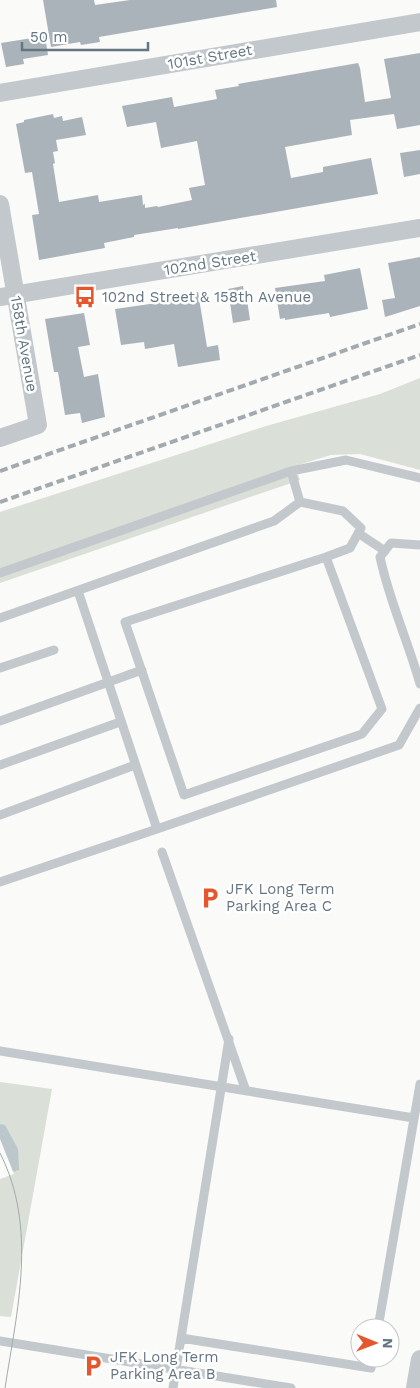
<svg xmlns="http://www.w3.org/2000/svg" width="420" height="1388" font-family="'Work Sans',sans-serif">
	<style>
		.green { fill: #dadfd7 }
		.water { fill: #bbc7cb }
		.pier { fill: #fafaf8 }
		.building { fill: #aab3b9 }
		.lines { fill: none; stroke-linecap: round; stroke-linejoin: round }
		.lane { stroke: #c3c8cc; stroke-width: 9 }
		.street { stroke: #c3c8cc; stroke-width: 18 }
		.tram { stroke: #a2aab0; stroke-width: 1 }
		.rail { stroke: #a2aab0; stroke-width: 4; stroke-dasharray: 8 4; stroke-linecap: butt }
		.labels { text-anchor: middle; stroke-width: 5; stroke-linejoin: round; paint-order: stroke }
		.street-label { font-size: 15px; fill: #657683; stroke: #fff }
		.poi-label { font-size: 15px; fill: #657683; stroke: #fff; text-anchor: start }
	</style>
	<rect width="100%" height="100%" fill="#fafaf8"/>
	<!-- green -->
	<path class="green" d="M420,378V470L360,454L331,455L295,466L300,480L0,583V512L266,426L380,394Z
		M0,1082L52,1089L11,1317L0,1316V1176L18,1170L5,1126L0,1124Z"/>
	<!-- water -->
	<path class="water" d="M0,1124L5,1125L18,1149L19,1170L0,1176Z"/>
	<!-- pier -->
	<path class="pier" d="M0,1139L14,1174L0,1179Z"/>
	<!-- building -->
	<path class="building" d="M43,0H94L95,5L130,0H276L277,7L99,37L100,42L81,45L80,42L51,47Z
		M45,36L48,55L23,59L24,64L6,67L1,43Z
		M420,53V125L397,129L394,114L350,120L352,135L285,147L291,178L323,172V167L371,158L378,194L178,229V228L134,235V237L104,243L105,248L39,260L32,215L39,214L32,172L25,173L16,124L24,122V120L53,114L54,118L62,116L63,121L82,117L86,135L56,140L58,151L53,152L55,163L53,164L59,202L98,195L99,202L142,195L143,205L145,204V208L157,206L158,207L192,200L189,188L205,185L197,141L161,148L156,122L127,127L122,106L172,97L174,107L217,99L215,90L239,86L238,84L358,63L360,68L365,102L391,98L384,59Z
		M420,150V174L404,177L400,153Z
		M420,257V306L385,317L382,300L395,298L388,263Z
		M360,268L368,309L330,317L329,313L285,320V318L280,319L275,288L325,281L324,275Z
		M243,286L244,293H246L250,320L233,323L228,289Z
		M198,292L207,347L218,345L220,360L178,367L174,344L145,349L144,342L121,345L115,309L157,303V301Z
		M84,313L90,345L78,347L84,377L98,374L105,417L82,423L80,413L65,415L58,372H54L45,319Z"/>
	<g class="lines">
		<!-- lane -->
		<path class="lane" d="M291,471L300,502
			M358,533L385,551
			M420,545L391,543L380,557C389,600 408,641 420,684
			M0,573L291,471L346,460L420,478
			M78,591L157,829L399,745L420,708
			M0,618L274,521L300,502L343,511L361,528L350,548L326,557L125,622L184,795L362,734L382,709L326,557
			M0,668L54,650
			M0,721L142,670
			M0,765L120,722
			M0,815L135,765
			M162,852L246,1091
			M0,882L157,829
			M0,1051L414,1118
			M378,1328L420,1084
			M181,1338L371,1368L373,1358
			M0,1341L291,1388
			M173,1388L229,1039"/>
		<!-- street -->
		<path class="street" d="M0,93L420,22
			M0,204L38,425L0,438
			M0,297L420,228
			M415,1388L420,1359"/>
		<!-- tram -->
		<path class="tram" d="M0,1153C38,1228 17,1310 5,1388"/>
		<!-- rail -->
		<path class="rail" d="M0,471L420,324
			M0,502L420,355"/>
	</g>
	<!-- icons -->
	<defs>
		<g id="bus-bare" transform="scale(1.725)"><path d="M-5-6H5V4H4V6H2V4H-2V6H-4V4H-5ZM-3.5-4V0h7V-4ZM-3.5 1.2v1.5H-2V1.2ZM2 1.2v1.5H3.5V1.2Z" fill="#e4572e" stroke="#fff" stroke-width="2.5" paint-order="stroke"/></g>
		<g id="parking-bare" transform="scale(1.725)"><path d="M-3.5-5.5H1a3.5 3.5 0 0 1 0 7H-1V5.5H-3.5ZM-1-3.4V-.6H.8a1.4 1.4 0 0 0 0-2.8Z" fill="#e4572e" stroke="#fff" stroke-width="2.5" paint-order="stroke"/></g>
	</defs>
	<g fill-rule="evenodd">
		<use href="#bus-bare" x="85" y="297"/>
		<use href="#parking-bare" x="210" y="898"/>
		<use href="#parking-bare" x="93" y="1366"/>
	</g>
	<g class="labels">
		<!-- street labels -->
		<g class="street-label">
			<text transform="translate(210 57) rotate(-10)" y="5">101st Street</text>
			<text transform="translate(210 263) rotate(-9)" y="5">102nd Street</text>
			<text transform="translate(24 344) rotate(80)" y="5">158th Avenue</text>
		</g>
		<!-- poi labels -->
		<g class="poi-label">
			<text x="102" y="302">102nd Street &amp; 158th Avenue</text>
			<text x="226" y="894">JFK Long Term<tspan x="226" dy="17">Parking Area C</tspan></text>
			<text x="110" y="1362">JFK Long Term<tspan x="110" dy="17">Parking Area B</tspan></text>
		</g>
	</g>
	<!-- north arrow -->
	<g transform="translate(375 1343) rotate(91)"><circle r="24" fill="#ffffff" stroke="#c1c8cd"/>
	<path d="M0-4L9 19L0 12L-9 19Z" fill="#e4572e"/>
	<text y="-8" font-size="14" font-weight="bold" text-anchor="middle" fill="#657683">N</text>
	</g>
	<!-- scale -->
	<path d="M22 42v8h126v-8" fill="none" stroke="#657683" stroke-width="2.5"/>
	<text x="30" y="42" font-size="15" fill="#657683" stroke="#ffffff" stroke-width="4" paint-order="stroke">50 m</text>
</svg>
